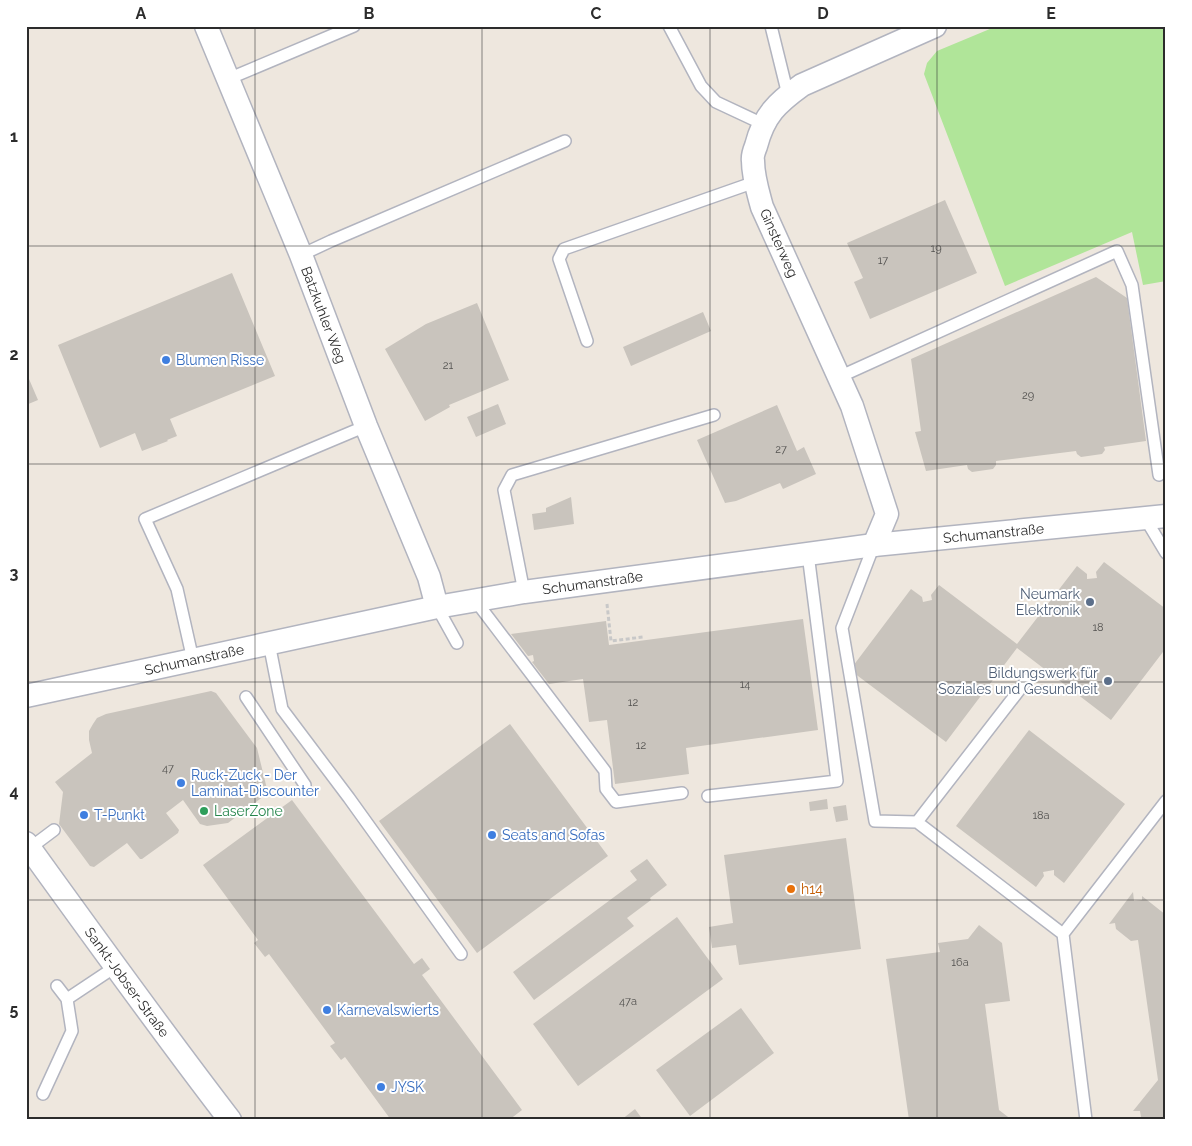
<svg xmlns="http://www.w3.org/2000/svg" width="1192" height="1146" font-family="Raleway,sans-serif">
	<style>
		.green { fill: #b0e599 }
		.building { fill: #c9c4bd }
		.lines { fill: none; stroke-linecap: round; stroke-linejoin: round }
		.lane-casing { stroke: #b2b4bf; stroke-width: 14 }
		.street-casing { stroke: #b2b4bf; stroke-width: 25 }
		.path { stroke: #c8c8c8; stroke-width: 3; stroke-dasharray: 4 2.5; stroke-linecap: butt }
		.lane { stroke: #fff; stroke-width: 11 }
		.street { stroke: #fff; stroke-width: 22 }
		.grid { fill: none; stroke: #2c2c2c; stroke-width: 1; stroke-opacity: 0.55 }
		.shop-dot { fill: #3f7fe0; stroke: #fff; stroke-width: 2 }
		.service-dot { fill: #5c6f8a; stroke: #fff; stroke-width: 2 }
		.leisure-dot { fill: #2e9e5b; stroke: #fff; stroke-width: 2 }
		.food-dot { fill: #e8710a; stroke: #fff; stroke-width: 2 }
		.labels { text-anchor: middle; stroke-width: 4; stroke-linejoin: round; paint-order: stroke }
		.number-label { font-size: 11px; fill: #535250 }
		.street-label { font-size: 14px; fill: #2c2c2c; stroke: #fff }
		.shop-label { font-size: 14px; fill: #366cbe; stroke: #fff; text-anchor: start }
		.service-label { font-size: 14px; fill: #4e5e75; stroke: #fff; text-anchor: end }
		.leisure-label { font-size: 14px; fill: #27864d; stroke: #fff; text-anchor: start }
		.food-label { font-size: 14px; fill: #c56008; stroke: #fff; text-anchor: start }
		.neatline { fill: none; stroke: #2c2c2c; stroke-width: 2 }
		.grid-label { font-size: 16px; text-anchor: middle; font-weight: bold; fill: #2c2c2c }
	</style>
	<rect width="100%" height="100%" fill="#eee7de"/>
	<!-- green -->
	<path class="green" d="M997,26H1166V281L1143,285L1132,232L1005,286L924,74L927,63L937,51Z"/>
	<!-- building -->
	<path class="building" d="M945,200L977,273L870,319L854,282L863,278L847,243Z
		M232,273L275,376L170,419L177,436L167,440L168,441L142,451L135,433L100,448L58,345Z
		M1096,277L1127,298L1146,441L1104,447L1105,450L1102,454L1081,457L1077,454L1076,451L996,461V465L993,469L972,472L968,469L967,465L926,471L915,432L921,431L911,359Z
		M477,303L509,380L449,405L450,407L425,421L385,349L426,324Z
		M703,312L711,331L631,366L623,347Z
		M26,372L38,400L26,405Z
		M498,404L506,424L476,437L467,417Z
		M777,405L797,451L804,447L816,474L783,489L780,483L736,501L725,503L697,440Z
		M571,497L574,524L534,530L532,514L546,512V508Z
		M1104,562L1166,609V648L1111,720L1017,648L946,742L850,670L911,589L922,597L923,602L932,600L931,595L939,585L1017,644L1077,566L1087,574V579L1097,578L1096,572Z
		M803,619L818,730L686,748L689,774L615,784L607,720L589,722L583,679L549,684L532,662L534,661L533,655L528,656L511,634L606,621L609,645Z
		M211,691L216,693L257,748L267,789L264,796L228,823L207,826L200,824L183,800L166,813L179,830L178,833L142,859H140L127,843L94,867L90,866L59,824L63,792L55,782L92,753L89,740V731L93,724L97,718L106,714Z
		M510,724L608,856L477,953L379,821Z
		M1029,730L1125,804L1064,883L1054,875V870L1043,872L1044,876L1036,887L956,826Z
		M827,799L828,809L810,811L809,802Z
		M292,800L414,964L422,958L430,969L422,975L522,1110L509,1120H391L345,1057L341,1060L330,1046L335,1043L269,954L265,957L254,943L258,940L203,865Z
		M846,805L848,820L836,822L833,807Z
		M846,838L861,949L739,965L736,945L712,948L709,927L733,923L724,855Z
		M647,859L667,885L650,898L651,900L627,918L634,926L534,1000L513,972L637,880L630,871Z
		M1133,892L1134,901L1142,900V896L1166,915V1120H1145L1141,1117L1140,1111H1133L1158,1080L1138,940L1131,941L1116,929L1115,923L1109,924Z
		M677,917L723,979L578,1086L533,1024Z
		M979,925L1002,943L1010,1001L985,1004L999,1110L1012,1120H909L886,959L940,952L938,943L968,939Z
		M741,1008L774,1053L690,1116L656,1070Z
		M635,1109L643,1120H621Z"/>
	<g class="lines">
		<!-- lane casing -->
		<g class="lane-casing">
			<path id="lane" d="M669,26L701,86L716,102L763,124
				M771,26L788,95
				M228,79L354,26
				M301,255L331,241L565,141
				M587,341L559,259L564,249L755,182
				M839,377L1117,251L1132,285L1159,475
				M1145,518L1166,553
				M874,545L842,628L875,821L917,822L1027,680
				M524,592L504,490L512,475L714,415
				M475,600L605,771L606,789L616,802L682,793
				M437,607L457,643
				M269,643L282,709L349,798L461,954
				M193,660L177,589L145,519L366,426
				M246,697L305,785
				M708,796L837,781L808,554
				M917,822L1063,934L1166,801
				M30,848L54,830
				M1063,934L1086,1120
				M57,986L67,999
				M43,1094L72,1031L67,999L115,967"/>
		</g>
		<!-- street casing -->
		<g class="street-casing">
			<g id="street">
				<path id="s1" d="M206,26L301,255L366,426L429,577L437,607"/>
				<path d="M874,545L887,514L852,406L762,207C758,192 753,177 753,161C752,156 754,151 756,146C764,115 777,103 802,85L935,26"/>
				<path id="s2" d="M26,696L437,607L524,592L874,545L1166,516"/>
				<path id="s3" d="M26,843C93,936 160,1029 230,1120"/>
			</g>
		</g>
		<!-- path -->
		<path class="path" d="M607,604L611,641L643,637"/>
		<!-- lane -->
		<use href="#lane" class="lane"/>
		<!-- street -->
		<use href="#street" class="street"/>
	</g>
	<!-- grid -->
	<path class="grid" d="M255,26V1120M482,26V1120M710,26V1120M937,26V1120M26,246H1166M26,464H1166M26,682H1166M26,900H1166"/>
	<!-- markers -->
	<g class="shop-dot">
		<circle cx="166" cy="360" r="5"/>
		<circle cx="181" cy="783" r="5"/>
		<circle cx="84" cy="815" r="5"/>
		<circle cx="492" cy="835" r="5"/>
		<circle cx="327" cy="1010" r="5"/>
		<circle cx="381" cy="1087" r="5"/>
	</g>
	<g class="service-dot">
		<circle cx="1090" cy="602" r="5"/>
		<circle cx="1108" cy="681" r="5"/>
	</g>
	<circle class="leisure-dot" cx="204" cy="811" r="5"/>
	<circle class="food-dot" cx="791" cy="889" r="5"/>
	<g class="labels">
		<!-- number labels -->
		<g class="number-label">
			<text x="936" y="252">19</text>
			<text x="883" y="264">17</text>
			<text x="448" y="369">21</text>
			<text x="1028" y="399">29</text>
			<text x="781" y="453">27</text>
			<text x="1098" y="631">18</text>
			<text x="745" y="688">14</text>
			<text x="633" y="706">12</text>
			<text x="641" y="749">12</text>
			<text x="168" y="772">47</text>
			<text x="1041" y="819">18a</text>
			<text x="960" y="966">16a</text>
			<text x="628" y="1005">47a</text>
		</g>
		<!-- street labels -->
		<g class="street-label">
			<text transform="translate(779 243) rotate(66)" y="5">Ginsterweg</text>
			<text dy="5" stroke="none"><textPath href="#s1" startOffset="312">Batzkuhler Weg</textPath></text>
			<text dy="5" stroke="none"><textPath href="#s2" startOffset="982">Schumanstraße</textPath></text>
			<text dy="5" stroke="none"><textPath href="#s2" startOffset="578">Schumanstraße</textPath></text>
			<text dy="5" stroke="none"><textPath href="#s2" startOffset="172">Schumanstraße</textPath></text>
			<text dy="5" stroke="none"><textPath href="#s3" startOffset="172">Sankt-Jobser-Straße</textPath></text>
		</g>
		<!-- shop labels -->
		<g class="shop-label">
			<text x="176" y="365">Blumen Risse</text>
			<text x="191" y="780">Ruck-Zuck - Der<tspan x="191" dy="16">Laminat-Discounter</tspan></text>
			<text x="94" y="820">T-Punkt</text>
			<text x="502" y="840">Seats and Sofas</text>
			<text x="337" y="1015">Karnevalswierts</text>
			<text x="391" y="1092">JYSK</text>
		</g>
		<!-- service labels -->
		<g class="service-label">
			<text x="1080" y="599">Neumark<tspan x="1080" dy="16">Elektronik</tspan></text>
			<text x="1098" y="678">Bildungswerk für<tspan x="1098" dy="16">Soziales und Gesundheit</tspan></text>
		</g>
		<!-- leisure labels -->
		<g class="leisure-label">
			<text x="214" y="816">LaserZone</text>
		</g>
		<!-- food labels -->
		<g class="food-label">
			<text x="801" y="894">h14</text>
		</g>
	</g>
	<!-- border -->
	<rect width="1192" height="1146" fill="none" stroke="#ffffff" stroke-width="55"/>
	<rect x="28" y="28" width="1136" height="1090" class="neatline"/>
	<g class="grid-label">
		<text x="141" y="19">A</text>
		<text x="369" y="19">B</text>
		<text x="596" y="19">C</text>
		<text x="823" y="19">D</text>
		<text x="1051" y="19">E</text>
		<text x="14" y="142">1</text>
		<text x="14" y="360">2</text>
		<text x="14" y="579">3</text>
		<text x="14" y="797">4</text>
		<text x="14" y="1015">5</text>
	</g>
</svg>
